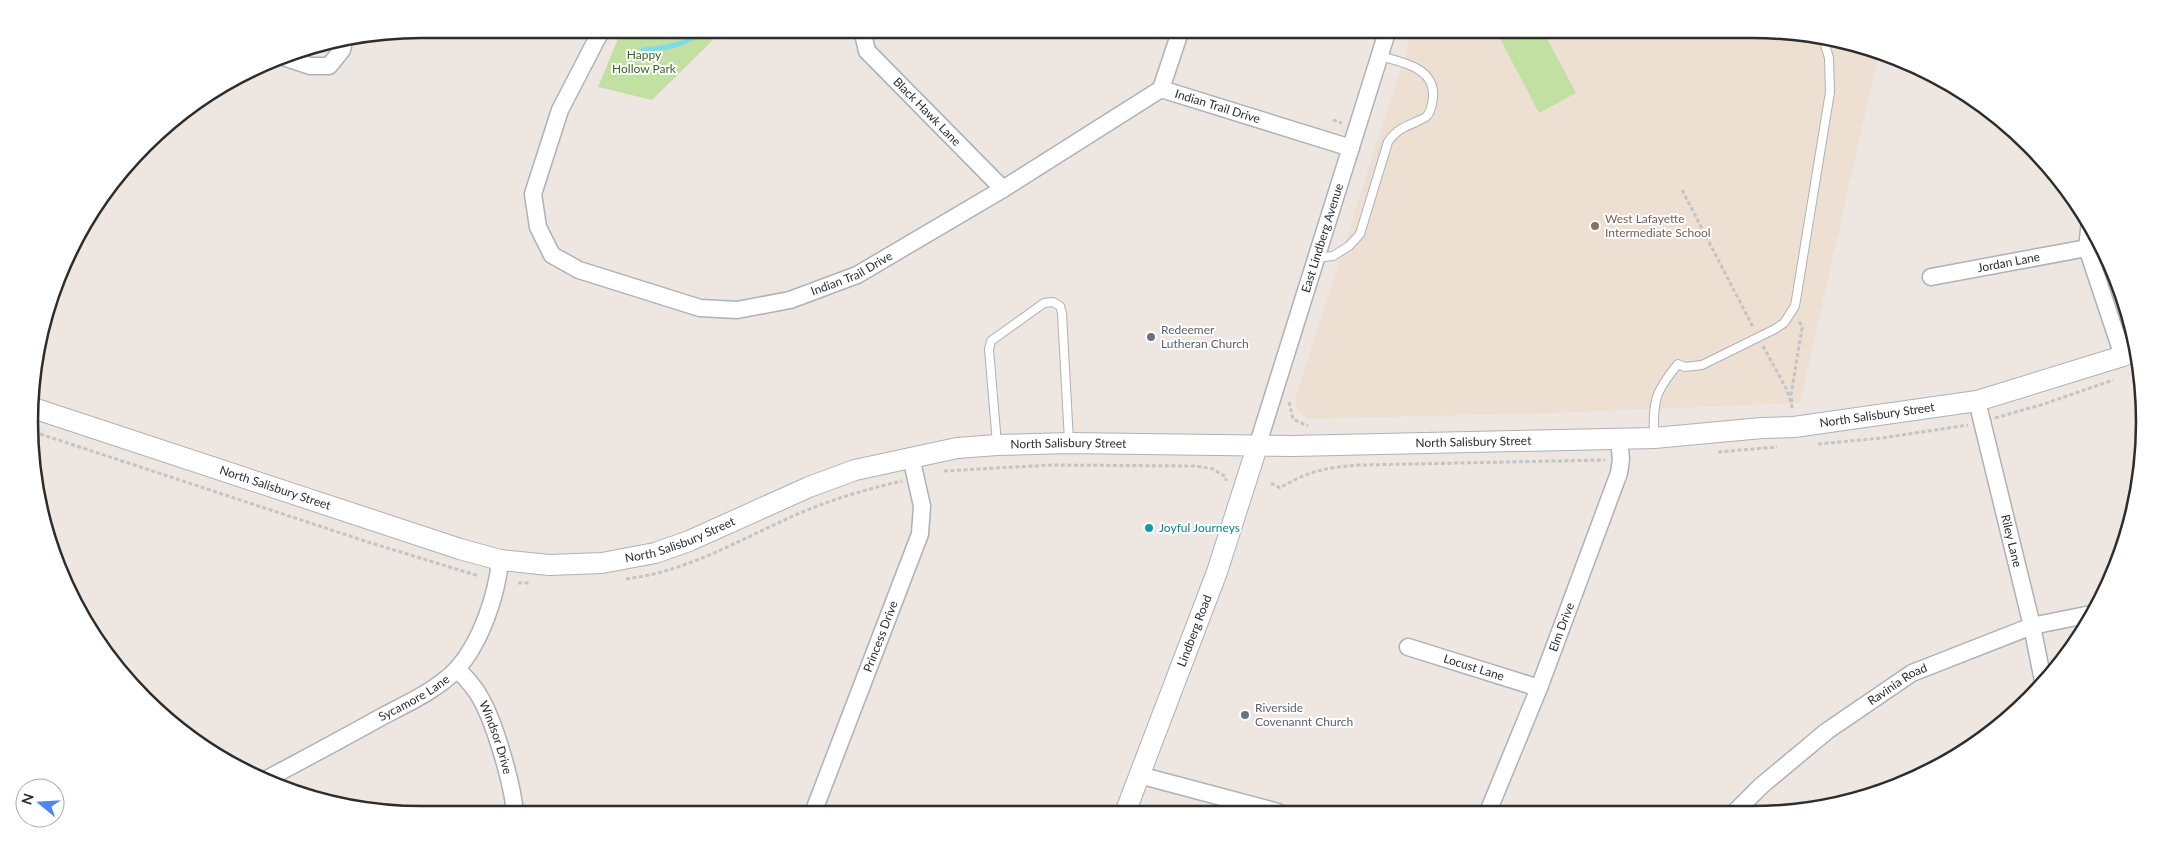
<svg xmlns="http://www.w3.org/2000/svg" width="2174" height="843" font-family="Lato,sans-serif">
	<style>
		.education { fill: #ede0d2 }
		.green { fill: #c1e0a2 }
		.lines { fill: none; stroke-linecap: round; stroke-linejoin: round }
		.stream { stroke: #7cdde7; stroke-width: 5 }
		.service-casing { stroke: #adb1b8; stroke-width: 10 }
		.minor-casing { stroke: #adb1b8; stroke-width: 19 }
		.tertiary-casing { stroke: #adb1b8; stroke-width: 22 }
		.path { stroke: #c4c4c4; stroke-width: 3; stroke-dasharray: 4 2.5; stroke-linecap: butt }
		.service { stroke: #fff; stroke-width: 8 }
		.minor { stroke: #fff; stroke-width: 16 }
		.tertiary { stroke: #fff; stroke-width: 20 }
		.education-dot { fill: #8d6e63; stroke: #fff; stroke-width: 2 }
		.worship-dot { fill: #6b7280; stroke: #fff; stroke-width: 2 }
		.culture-dot { fill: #0f9aa8; stroke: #fff; stroke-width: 2 }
		.labels { text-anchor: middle; stroke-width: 4; stroke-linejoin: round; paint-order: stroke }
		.park-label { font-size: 12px; fill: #3b6720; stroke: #fff }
		.street-label { font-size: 12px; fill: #2d2d2d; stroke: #fff }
		.education-label { font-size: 12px; fill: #785e54; stroke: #fff; text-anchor: start }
		.worship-label { font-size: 12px; fill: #5b616d; stroke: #fff; text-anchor: start }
		.culture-label { font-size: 12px; fill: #0d838f; stroke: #fff; text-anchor: start }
		.rim { fill: none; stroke: #2d2d2d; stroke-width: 2.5 }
	</style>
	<rect width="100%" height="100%" fill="#ede6e1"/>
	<!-- education -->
	<path class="education" d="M1413,29H1752L1854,42L1879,52L1800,403L1551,413L1309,419L1299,411L1295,400Z"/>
	<!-- green -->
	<path class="green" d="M622,29H724L652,100L598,87Z
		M1495,29H1542L1576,93L1539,113Z"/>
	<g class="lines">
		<!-- stream -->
		<path class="stream" d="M643,50C666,48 687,45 705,29"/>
		<!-- service casing -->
		<g class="service-casing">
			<path id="service" d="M1316,258L1333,256L1349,246L1360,234L1388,142C1396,130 1404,127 1416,122C1419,120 1424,119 1427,116C1431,112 1432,104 1433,98C1436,67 1401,62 1380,56
				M1654,438C1653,401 1654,393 1678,364L1685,367L1702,365L1775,329L1784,323L1795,306L1830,92L1829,58L1823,38
				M997,444L989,349L991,341L1044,303L1053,302L1060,306L1062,313L1069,441"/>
		</g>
		<!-- minor casing -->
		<g class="minor-casing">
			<g id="minor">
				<path id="s1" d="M602,29L560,110L533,194L538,227L552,255L579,270L700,308L737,310L790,300L857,275L1003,189L1161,89L1351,148"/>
				<path id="s2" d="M869,29L864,38L867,51L1003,189"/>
				<path d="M280,56L310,66H329L342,50L344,41"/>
				<path d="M1161,89L1181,29"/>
				<path d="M2090,221L2087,248L2123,356"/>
				<path id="s3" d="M1931,277L2087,248"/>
				<path id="s4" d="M1977,401L2032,626L2043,681"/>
				<path id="s5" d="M1257,447L1388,29"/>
				<path id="s6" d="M1408,647L1539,688"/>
				<path id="s7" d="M457,669C466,678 475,687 481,699C495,724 513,785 515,814"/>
				<path d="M1139,775L1278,812"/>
				<path id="s8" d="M265,780C304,759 344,738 383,716C408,703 437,690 457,669C481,642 497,595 500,560"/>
				<path id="s9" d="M1736,811L1761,786L1827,731L1912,673L2032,626L2091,614"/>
				<path id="s10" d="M1488,812L1539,688L1619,473L1621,459L1619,440"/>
				<path id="s11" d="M813,813L920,534L922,506L911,457"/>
			</g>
		</g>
		<!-- tertiary casing -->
		<g class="tertiary-casing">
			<g id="tertiary">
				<path id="s12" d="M33,408L460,549L500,560L549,565L602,563L655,553L689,541L809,487L855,470L957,448L997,445L1069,443L1292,446L1654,438L1762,428L1794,427L1977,401L2123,356L2137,348"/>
				<path id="s13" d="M1125,813L1217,572L1257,447"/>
			</g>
		</g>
		<!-- path -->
		<path class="path" d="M645,29C661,35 672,34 689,29
			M1333,120L1342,123
			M1682,190L1753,327
			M1763,346L1787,390L1793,410
			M1289,402L1293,419L1308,426
			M1792,402L1791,395L1802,328L1799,320
			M1995,418L2044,404L2113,380
			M34,432L371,543L479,576
			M1818,444L1882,438L1968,425
			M1718,452L1777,447
			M944,471L1051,465L1196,466L1213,469L1226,477V481
			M1271,483L1280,488C1310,470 1328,467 1362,465L1605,460
			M626,579C690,571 742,538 800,513C833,499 867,489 902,481
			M518,583H530"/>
		<!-- service -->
		<use href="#service" class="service"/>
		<!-- minor -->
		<use href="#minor" class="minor"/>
		<!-- tertiary -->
		<use href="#tertiary" class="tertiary"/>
	</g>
	<!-- markers -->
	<circle class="education-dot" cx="1595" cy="226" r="5"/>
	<g class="worship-dot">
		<circle cx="1151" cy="337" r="5"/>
		<circle cx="1245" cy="715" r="5"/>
	</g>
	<circle class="culture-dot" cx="1149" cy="528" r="5"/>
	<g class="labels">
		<!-- park labels -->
		<g class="park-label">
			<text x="644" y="59">Happy<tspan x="644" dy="14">Hollow Park</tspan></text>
		</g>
		<!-- street labels -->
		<g class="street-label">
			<text dy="4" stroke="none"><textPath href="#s1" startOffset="980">Indian Trail Drive</textPath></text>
			<text dy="4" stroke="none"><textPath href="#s2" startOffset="109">Black Hawk Lane</textPath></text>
			<text dy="4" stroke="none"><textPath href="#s5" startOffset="219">East Lindberg Avenue</textPath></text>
			<text dy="4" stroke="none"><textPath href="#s3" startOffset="79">Jordan Lane</textPath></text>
			<text dy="4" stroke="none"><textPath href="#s1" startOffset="560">Indian Trail Drive</textPath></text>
			<text dy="4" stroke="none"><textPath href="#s12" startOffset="1890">North Salisbury Street</textPath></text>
			<text dy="4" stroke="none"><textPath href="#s12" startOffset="1485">North Salisbury Street</textPath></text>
			<text dy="4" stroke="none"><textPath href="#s12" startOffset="1080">North Salisbury Street</textPath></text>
			<text dy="4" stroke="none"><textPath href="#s12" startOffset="255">North Salisbury Street</textPath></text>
			<text dy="4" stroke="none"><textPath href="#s12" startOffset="675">North Salisbury Street</textPath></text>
			<text dy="4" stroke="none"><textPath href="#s4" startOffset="144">Riley Lane</textPath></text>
			<text dy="4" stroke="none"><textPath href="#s10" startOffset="199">Elm Drive</textPath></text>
			<text dy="4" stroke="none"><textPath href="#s13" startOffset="195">Lindberg Road</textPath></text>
			<text dy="4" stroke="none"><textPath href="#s11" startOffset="189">Princess Drive</textPath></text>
			<text dy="4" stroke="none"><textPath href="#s6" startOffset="69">Locust Lane</textPath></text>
			<text dy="4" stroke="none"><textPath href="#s9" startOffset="206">Ravinia Road</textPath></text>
			<text dy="4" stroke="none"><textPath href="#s8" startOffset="170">Sycamore Lane</textPath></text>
			<text dy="4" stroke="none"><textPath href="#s7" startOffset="80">Windsor Drive</textPath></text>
		</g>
		<!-- education labels -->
		<g class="education-label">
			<text x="1605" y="223">West Lafayette<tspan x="1605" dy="14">Intermediate School</tspan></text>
		</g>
		<!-- worship labels -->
		<g class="worship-label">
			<text x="1161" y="334">Redeemer<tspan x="1161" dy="14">Lutheran Church</tspan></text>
			<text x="1255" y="712">Riverside<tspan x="1255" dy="14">Covenannt Church</tspan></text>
		</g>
		<!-- culture labels -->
		<g class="culture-label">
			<text x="1159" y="532">Joyful Journeys</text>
		</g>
	</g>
	<!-- crop -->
	<path d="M0 0H2174V843H0ZM422 38H1752A384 384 0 0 1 2136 422V422A384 384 0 0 1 1752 806H422A384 384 0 0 1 38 422V422A384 384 0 0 1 422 38Z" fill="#fff" fill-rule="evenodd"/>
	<path class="rim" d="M422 38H1752A384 384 0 0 1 2136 422V422A384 384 0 0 1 1752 806H422A384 384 0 0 1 38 422V422A384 384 0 0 1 422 38Z"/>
	<!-- north arrow -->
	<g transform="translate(40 803) rotate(288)"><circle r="24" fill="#ffffff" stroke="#ababab"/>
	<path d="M0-4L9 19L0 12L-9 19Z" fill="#4d86ee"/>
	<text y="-8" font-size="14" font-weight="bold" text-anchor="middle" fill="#2d2d2d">N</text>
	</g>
</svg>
